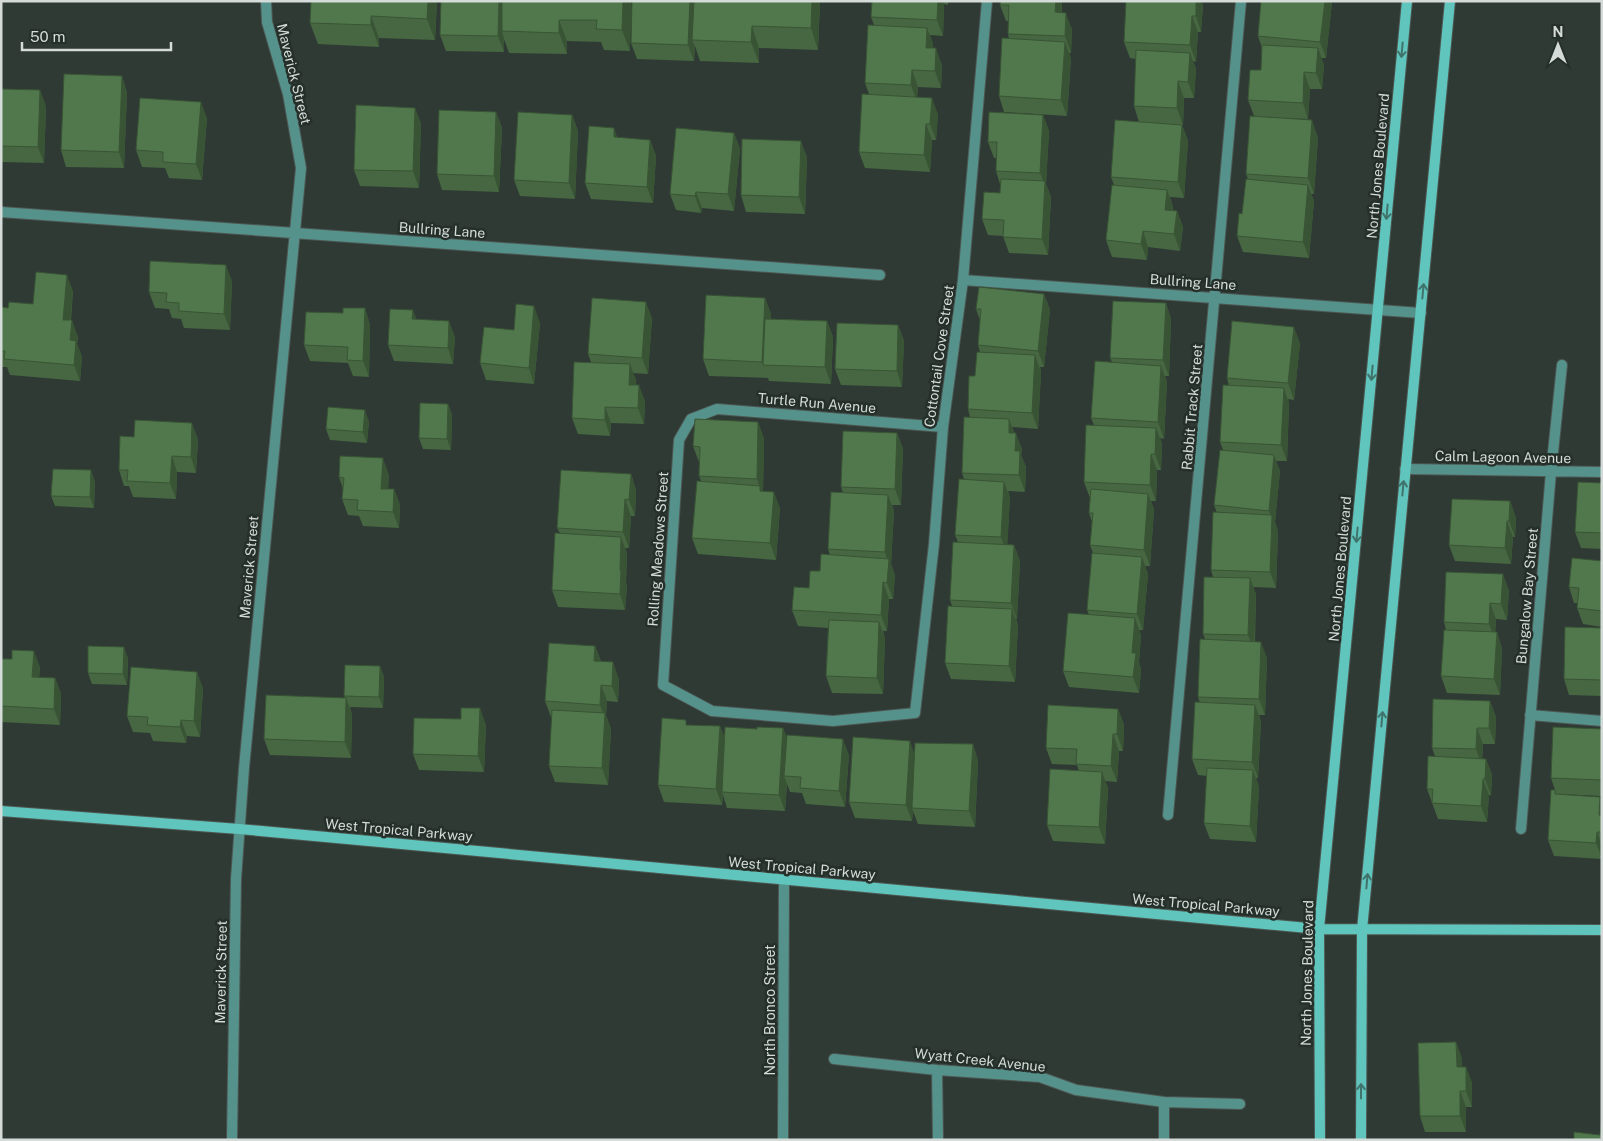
<svg xmlns="http://www.w3.org/2000/svg" width="1603" height="1141" font-family="'Public Sans',sans-serif">
	<style>
		.lines { fill: none; stroke-linecap: round; stroke-linejoin: round }
		.street-casing { stroke: #4d5752; stroke-width: 12 }
		.secondary-casing { stroke: #4d5752; stroke-width: 12 }
		.street { stroke: #56928c; stroke-width: 10 }
		.secondary { stroke: #60c5bc; stroke-width: 10 }
		.wall { fill: #466741 }
		.shaded-wall { fill: #395435 }
		.building { fill: #51784c; stroke: #395435 }
		.oneway { stroke: #40736c }
		.labels { text-anchor: middle; stroke-width: 5; stroke-linejoin: round; paint-order: stroke }
		.street-label { font-size: 14px; fill: #d4dbd8; stroke: #25302b }
	</style>
	<rect width="100%" height="100%" fill="#2f3a35"/>
	<g class="lines">
		<!-- street casing -->
		<g class="street-casing">
			<path id="street" d="M1,212L880,275
				M963,280L1421,313
				M943,427L717,409L691,419L679,440L663,685L712,711L833,721L915,713L934,544L943,427L963,280L987,1
				M1405,469L1602,472
				M1530,715L1602,721
				M1168,815L1241,1
				M1521,829L1551,472L1562,365
				M834,1059L937,1070L1040,1077L1076,1090L1164,1102L1240,1104
				M937,1070L938,1140
				M232,1140L236,879L244,768L301,168L288,94L267,22L266,1
				M783,1140L784,880
				M1164,1140V1102"/>
		</g>
		<!-- secondary casing -->
		<g class="secondary-casing">
			<path id="secondary" d="M1,811L239,829L1319,929L1602,930
				M1320,1140L1319,929L1407,1
				M1361,1140L1362,930L1450,1"/>
		</g>
		<!-- street -->
		<use href="#street" class="street"/>
		<!-- secondary -->
		<use href="#secondary" class="secondary"/>
	</g>
	<!-- wall -->
	<path class="wall" d="M437,1L435,40L379,38V47L318,44L310,23Z
		M441,1H631L630,51L604,50L601,42L567,41V54L509,53L504,39V52L446,51L440,35Z
		M820,1L818,50L759,48V63L700,61L695,46L694,61L637,59L631,43Z
		M872,1H948V5L944,4L943,36L930,35L933,44V48L942,65L941,88L918,87L917,97L938,114L936,140H932L930,172L865,168L859,152L869,94L865,83L874,25L871,17Z
		M1001,1H1062V13L1072,29L1071,53H1069L1071,59L1067,116L1004,112L999,96L1009,39L1008,34V21H1006L1000,5Z
		M1196,1H1201L1203,5L1201,32H1198L1196,62L1193,61L1196,69L1194,98H1184L1183,125L1166,124L1182,125L1188,141L1184,198L1170,197L1173,207V210L1177,211L1183,227L1180,251L1148,247L1147,260L1112,257L1106,240L1114,185L1111,177L1139,122L1134,106L1136,59L1130,58L1124,42Z
		M1332,2L1326,58H1321L1324,65L1322,89H1310L1308,119L1258,117L1318,137L1314,194H1311L1314,201L1309,258L1243,252L1237,236L1242,214L1248,179L1246,174L1254,116L1248,100L1261,70L1262,48L1258,36Z
		M122,76L127,93L124,168L66,167L61,150Z
		M1,89L40,90L46,107L44,163L1,162Z
		M415,108L421,124L419,188L360,186L354,170Z
		M496,112L502,128L499,192L442,190L437,174Z
		M572,115L578,131L575,199L520,196L514,180Z
		M1043,115L1049,131L1046,184L1051,197L1048,255L1009,253L1003,236L988,235L982,219L1000,193V184L996,171V158H994L988,142Z
		M207,118L202,180L169,178L165,168L142,167L136,150Z
		M734,133L740,149L734,211L702,208L701,213L676,210L670,194Z
		M650,140L656,156L653,203L591,199L585,183Z
		M807,157L805,214L746,212L741,195Z
		M232,281L230,330L184,328L181,319L172,318L169,309L155,308L149,292Z
		M73,291L71,320L78,337L77,344L82,357L80,381L10,375L7,367H1V307L8,308L33,304Z
		M1044,294L1050,310L1044,367H1040L1041,372L1038,429L1012,427L1022,449L1021,455L1026,467L1025,492L1008,491L1010,498L1007,545H1014L1020,561L1017,619H1016L1018,625L1015,682L951,679L945,663L952,606L950,600L958,542L955,535L964,479L962,473L970,417L968,409L980,352L978,345L980,320L976,309Z
		M765,298L771,314L770,319L827,321L833,337L831,384L769,381L768,378L709,376L703,359Z
		M1166,303L1171,319L1169,376H1165L1167,382L1164,439L1160,438L1162,444L1161,470H1157L1156,501H1151L1154,510L1150,566H1145L1148,574L1143,630H1139L1141,635L1139,662L1141,670L1139,693L1069,687L1063,671L1089,615L1087,610L1093,553L1090,545L1092,522L1089,513L1090,498L1084,482L1094,425L1091,418L1112,362L1110,358Z
		M365,308L370,325L369,377L353,376L348,363L310,361L304,345L343,313Z
		M652,318L648,374L633,373L636,380V385L645,401L644,424L611,423L610,436L578,434L572,418L591,362L588,354Z
		M416,319L455,337L453,364L394,361L388,345Z
		M540,323L534,384L486,380L480,363L514,330Z
		M898,325L904,341L902,387L841,385L835,369Z
		M1300,343L1294,400L1288,399L1289,404L1287,461H1276L1280,471L1275,522L1278,531L1276,588L1253,587L1256,594L1255,641L1267,658L1265,715H1259L1261,722L1258,778H1256L1259,787L1256,842L1210,839L1204,823L1207,776L1198,775L1192,759L1200,703L1198,697L1205,639L1203,634L1213,577L1211,570L1217,513L1214,505L1223,450L1220,442L1229,386L1227,378Z
		M448,404L452,415L451,450L423,449L419,438Z
		M369,421L367,443L330,440L326,429Z
		M758,422L764,439L763,491L780,508L776,560L698,554L692,538L701,481L699,476V462L693,446Z
		M897,433L903,449L901,505H892L894,511L891,564L895,575L893,599H889L887,631H883L885,639L883,694L832,693L826,676L828,628L798,626L792,610L809,588L830,555L828,549L843,493L841,487Z
		M198,439L196,473L177,472L176,499L133,497L129,486H124L119,470Z
		M631,474L636,490L635,516H631L629,548H625L627,553L626,583L627,586L625,610L558,607L552,590L560,533L557,528Z
		M389,475L388,489H394L400,505L399,528L363,526L359,516L348,515L342,499L343,489L339,477Z
		M95,481L94,508L55,506L51,496Z
		M1602,483V549L1581,548L1575,532Z
		M1510,501L1516,518L1515,537H1513L1511,564L1455,561L1449,545Z
		M1602,561V627L1583,624L1577,608V603H1574L1569,587Z
		M1509,590L1507,620L1496,619L1495,632H1497L1502,649L1500,695L1447,693L1441,676L1446,630L1444,622Z
		M1602,628V696L1569,695L1564,679Z
		M595,646L601,661L619,679L618,702L607,701L606,715L611,729L608,785L555,782L549,766L552,717H551L545,701Z
		M128,658L127,685L92,684L88,673Z
		M1,659L40,667L39,677L55,678L61,694L60,725L1,722Z
		M380,666L384,677L383,708L350,707L352,715L351,758L270,755L264,739L345,698L344,696Z
		M203,688L200,737L187,736L186,743L153,741L150,733L133,732L127,716Z
		M1490,701L1496,717L1495,744H1483L1482,759H1486L1492,775L1491,795H1489L1487,822L1438,819L1427,789L1435,756L1432,748Z
		M1118,709L1124,725L1123,751H1119L1117,782L1105,781L1108,788L1105,844L1053,841L1047,825L1079,771L1077,765L1052,764L1046,748Z
		M486,725L484,772L419,770L413,754Z
		M688,725L720,726L725,739L757,729L783,728L787,738L849,755L845,807L806,804L802,793L790,792L787,784L785,811L727,808L723,795L722,805L664,802L658,785Z
		M1602,729V796L1557,794L1602,800V859L1554,856L1548,840L1555,790L1551,778Z
		M973,744L978,761L975,827L918,824L913,811L912,821L855,818L849,802L915,755Z
		M1456,1042L1462,1059V1067H1466L1472,1083V1107H1466V1132H1425L1420,1116Z"/>
	<!-- shaded-wall -->
	<path class="shaded-wall" d="M428,1H437L435,40L427,19Z
		M499,1H505L502,31L504,39V52L498,36Z
		M623,1H631L630,51L622,30Z
		M690,1H696L692,40L695,46L694,61L688,45Z
		M812,1H820L818,50L811,28Z
		M938,1H943L944,4L943,36L937,20Z
		M1056,1H1062L1061,29L1055,12Z
		M1196,1H1201L1203,5L1201,32L1196,16Z
		M1325,1H1332V2L1326,58L1320,42Z
		M1066,13L1072,29L1071,53L1065,36Z
		M371,16L379,38V47L371,25Z
		M1192,16L1198,32L1196,62L1190,45Z
		M559,20L567,41V54L559,33Z
		M752,26L759,48V63L751,42Z
		M927,28L933,44L932,64L926,48Z
		M1065,42L1071,59L1067,116L1061,100Z
		M936,48L942,65L941,88L935,71Z
		M1318,48L1324,65L1322,89L1316,73Z
		M1190,53L1196,69L1194,98L1188,82Z
		M912,70L918,87L917,102L911,85Z
		M1304,72L1310,89L1308,119L1303,103Z
		M122,76L127,93L124,168L119,152Z
		M1178,81L1184,98L1183,125L1177,108Z
		M40,90L46,107L44,163L38,147Z
		M932,98L938,114L936,140L930,124Z
		M201,102L207,118L202,180L196,164Z
		M415,108L421,124L419,188L413,171Z
		M496,112L502,128L499,192L494,176Z
		M572,115L578,131L575,199L569,183Z
		M1043,115L1049,131L1046,184L1051,197L1048,255L1042,239L1045,186L1040,173Z
		M1312,120L1318,137L1314,194L1308,178Z
		M926,124L932,140L930,172L924,155Z
		M1182,125L1188,141L1184,198L1178,182Z
		M614,128L620,145L614,137Z
		M734,133L740,149L734,211L728,194Z
		M650,140L656,156L653,203L647,187Z
		M801,141L807,157L805,214L799,197Z
		M1308,185L1314,201L1309,258L1303,242Z
		M1167,190L1173,207L1171,226L1165,210Z
		M696,192L702,208L701,213L695,196Z
		M1177,211L1183,227L1180,251L1174,234Z
		M1143,231L1148,247L1147,260L1141,244Z
		M226,265L232,281L230,330L224,314Z
		M67,275L73,291L69,336L63,320Z
		M1044,294L1050,310L1044,367L1038,351Z
		M765,298L771,314L768,365H763L768,378L762,362Z
		M646,302L652,318L648,374L642,358Z
		M1166,303L1171,319L1169,376L1163,360Z
		M534,306L540,323L534,384L529,368Z
		M365,308L370,325L369,377L363,361Z
		M413,310L419,326L412,319Z
		M72,320L78,337L77,344L82,357L80,381L74,365L70,340Z
		M449,321L455,337L453,364L448,348Z
		M827,321L833,337L831,384L825,367Z
		M898,325L904,341L902,387L897,371Z
		M1294,327L1300,343L1294,400L1288,383Z
		M1035,355L1041,372L1038,429L1032,413Z
		M630,364L636,380L635,401L629,385Z
		M1161,366L1167,382L1164,439L1158,422Z
		M639,385L645,401L644,424L638,408Z
		M1284,388L1289,404L1287,461L1281,445Z
		M448,404L452,415L451,450L447,439Z
		M605,407L611,423L610,436L605,420Z
		M365,410L369,421L367,443L363,432Z
		M1009,419L1015,435L1009,433Z
		M758,422L764,439L763,493L760,491V488L757,479Z
		M192,423L198,439L196,473L191,457Z
		M1156,428L1162,444L1161,470L1155,454Z
		M897,433L903,449L901,505L895,489Z
		M1016,433L1022,449L1021,455L1026,467L1025,492L1019,475L1015,451Z
		M1151,454L1157,470L1156,501L1150,485Z
		M1274,455L1280,471L1275,522L1278,531L1276,588L1270,572L1272,520L1269,511Z
		M172,456L177,472L176,499L170,483Z
		M383,458L389,475L387,505L381,489Z
		M91,470L95,481L94,508L90,497Z
		M631,474L636,490L635,516L629,500Z
		M1004,482L1010,498L1007,554L1001,537Z
		M394,489L400,505L399,528L393,512Z
		M774,492L780,508L776,560L770,543Z
		M1148,494L1154,510L1150,566L1144,550Z
		M888,495L894,511L891,564L895,575L893,599L887,583L888,563L885,552Z
		M625,499L631,516L629,548L623,532Z
		M1510,501L1516,518L1515,537L1509,521Z
		M1507,521L1513,537L1511,564L1505,548Z
		M621,537L627,553L626,583L627,586L625,610L620,594V570Z
		M1014,545L1020,561L1017,619L1011,603Z
		M1142,557L1148,574L1143,630L1137,614Z
		M1503,574L1509,590L1507,620L1501,604Z
		M1250,578L1256,594L1254,651L1248,635Z
		M883,582L889,599L887,631L881,615Z
		M1490,603L1496,619L1495,640L1489,624Z
		M1012,609L1018,625L1015,682L1009,666Z
		M1135,618L1141,635L1139,662L1141,670L1139,693L1133,677L1132,653Z
		M879,622L885,639L883,694L877,678Z
		M1497,632L1502,649L1500,695L1494,679Z
		M1261,642L1267,658L1265,715L1259,699Z
		M595,646L601,662L594,661Z
		M124,647L128,658L127,685L123,674Z
		M34,651L40,667L38,693L32,677Z
		M613,662L619,679L618,702L612,686Z
		M380,666L384,677L383,708L379,697Z
		M197,672L203,688L200,737L194,721Z
		M55,678L61,694L60,725L54,709Z
		M601,685L607,701L606,715L611,729L608,785L602,768L605,719L600,705Z
		M346,698L352,715L351,758L345,742Z
		M1490,701L1496,717L1495,744L1489,728Z
		M1255,705L1261,722L1258,778L1252,762Z
		M480,708L486,725L484,772L478,756Z
		M1118,709L1124,725L1123,751L1117,734Z
		M181,720L187,736L186,743L180,727Z
		M720,726L726,742L722,792L723,795L722,805L716,789Z
		M783,728L789,744L784,776L787,784L785,811L779,795Z
		M1477,728L1483,744L1482,766L1476,749Z
		M1113,734L1119,751L1117,782L1111,766Z
		M843,739L849,755L845,807L839,791Z
		M910,741L916,758L912,808L913,811L912,821L906,805Z
		M973,744L978,761L975,827L969,811Z
		M1486,759L1492,775L1491,795L1485,779Z
		M1253,770L1259,787L1256,842L1250,826Z
		M1102,772L1108,788L1105,844L1099,827Z
		M1483,779L1489,795L1487,822L1481,806Z
		M1600,797L1602,800V822L1599,815Z
		M1597,832L1602,846V859L1596,843Z
		M1456,1042L1462,1059L1463,1083L1457,1067Z
		M1466,1067L1472,1083V1107L1466,1091Z
		M1460,1091L1466,1107V1132L1460,1116Z"/>
	<!-- building -->
	<path class="building" d="M311,1H428L427,19L371,16V25L310,23Z
		M441,1H499L498,36L440,35Z
		M502,1H623L622,30L596,29L597,20H559V33L502,31Z
		M632,1H690L688,45L631,43Z
		M694,1H812L811,28L752,26L751,42L692,40Z
		M872,1H938L937,20L871,17Z
		M1001,1H1056L1055,12L1066,13L1065,36L1008,34L1009,5H1000Z
		M1126,1H1196V16H1192L1190,45L1124,42Z
		M1261,1H1325L1320,42L1258,36Z
		M868,25L927,28L926,48H936L935,71L912,70L911,85L865,83Z
		M1002,38L1065,42L1061,100L999,96Z
		M1262,45L1318,48L1316,73L1304,72L1303,103L1248,100L1250,70H1261Z
		M1136,50L1190,53L1188,82L1178,81L1177,108L1134,106Z
		M64,74L122,76L119,152L61,150Z
		M1,89L40,90L38,147L1,146Z
		M862,94L932,98L930,124H926L924,155L859,152Z
		M140,98L201,102L196,164L163,162V152L136,150Z
		M356,105L415,108L413,171L354,170Z
		M439,110L496,112L494,176L437,174Z
		M518,112L572,115L569,183L514,180Z
		M989,112L1043,115L1040,173L996,171L997,142H988Z
		M1250,116L1312,120L1308,178L1246,174Z
		M1115,120L1182,125L1178,182L1111,177Z
		M589,126L614,128V137L650,140L647,187L585,183Z
		M676,128L734,133L728,194L696,192L695,196L670,194Z
		M742,139L801,141L799,197L741,195Z
		M1001,179L1045,181L1042,239L1003,237L1004,220L982,219L984,192L1000,193Z
		M1246,179L1308,185L1303,242L1237,236L1239,213L1242,214Z
		M1112,185L1167,190L1165,210L1177,211L1174,234L1143,231L1141,244L1106,240Z
		M150,261L226,265L224,314L179,311V303L166,302L167,293L149,292Z
		M36,272L67,275L63,320H72L70,340L76,341L74,365L4,359L5,351H1V307L8,308L9,302L33,304Z
		M979,287L1044,294L1038,351L978,345L981,309H976Z
		M706,295L765,298L762,362L703,359Z
		M592,298L646,302L642,358L588,354Z
		M1113,301L1166,303L1163,360L1110,358Z
		M516,304L534,306L529,368L480,363L484,327L514,330Z
		M343,308H365L363,361L347,360L348,347L304,345L306,312L343,313Z
		M390,309L413,310L412,319L449,321L448,348L388,345Z
		M765,319L827,321L825,367L763,365Z
		M1232,321L1294,327L1288,383L1227,378Z
		M837,323L898,325L897,371L835,369Z
		M977,352L1035,355L1032,413L968,409L969,376H975Z
		M1095,361L1161,366L1158,422L1091,418Z
		M574,362L630,364L629,385H639L638,408L605,407V420L572,418Z
		M1223,385L1284,388L1281,445L1220,442Z
		M420,403L448,404L447,439L419,438Z
		M328,407L365,410L363,432L326,429Z
		M964,417L1009,419V433H1016L1015,451H1020L1019,475L962,473Z
		M695,419L758,422L757,479L699,476L700,447L693,446Z
		M135,420L192,423L191,457L172,456L170,483L127,481L128,470H119L120,436L134,437Z
		M1086,425L1156,428L1155,454H1151L1150,485L1084,482Z
		M843,431L897,433L895,489L841,487Z
		M1220,450L1274,455L1269,511L1214,505Z
		M340,456L383,458L381,489H394L393,512L357,510L358,500L342,499L344,478L339,477Z
		M53,469L91,470L90,497L51,496Z
		M561,470L631,474L629,500L625,499L623,532L557,528Z
		M959,479L1004,482L1001,537L955,535Z
		M697,481L760,486V491L774,492L770,543L692,538Z
		M1578,482L1602,483V533L1575,532Z
		M1091,489L1148,494L1144,550L1090,545L1093,513H1089Z
		M831,492L888,495L885,552L828,549Z
		M1452,499L1510,501L1509,521H1507L1505,548L1449,545Z
		M1213,512L1272,515L1270,572L1211,570Z
		M555,533L621,537L620,570H621L620,594L552,590Z
		M953,542L1014,545L1011,603L950,600Z
		M1092,553L1142,557L1137,614L1087,610Z
		M821,554L889,559L887,583L883,582L881,615L792,610L794,587L809,588L810,571H820Z
		M1572,558L1602,561V611L1577,608L1579,588L1569,587Z
		M1446,572L1503,574L1501,604L1490,603L1489,624L1444,622Z
		M1204,577L1250,578L1248,635L1203,634Z
		M948,606L1012,609L1009,666L945,663Z
		M1068,613L1135,618L1132,653H1136L1133,677L1063,671Z
		M829,620L879,622L877,678L826,676Z
		M1565,627L1602,628V680L1564,679Z
		M1444,630L1497,632L1494,679L1441,676Z
		M1200,639L1261,642L1259,699L1198,697Z
		M549,643L595,646L594,661L613,662L612,686L601,685L600,705L545,701Z
		M88,646L124,647L123,674L88,673Z
		M12,650L34,651L32,677L55,678L54,709L1,706V659H12Z
		M345,665L380,666L379,697L344,696Z
		M131,667L197,672L194,721L181,720L180,727L147,725L148,717L127,716Z
		M266,695L346,698L345,742L264,739Z
		M1433,699L1490,701L1489,728H1477L1476,749L1432,748Z
		M1195,702L1255,705L1252,762L1192,759Z
		M1048,705L1118,709L1117,734H1113L1111,766L1076,764L1077,749L1046,748Z
		M461,708H480L478,756L413,754L414,718L461,719Z
		M552,710L605,713L602,768L549,766Z
		M662,718L686,720V725L720,726L716,789L658,785Z
		M725,727L757,729V727L783,728L779,795L722,792Z
		M1553,727L1602,729V780L1551,778Z
		M787,735L843,739L839,791L800,788L801,777L784,776Z
		M853,737L910,741L906,805L849,802Z
		M915,743L973,744L969,811L912,808Z
		M1428,756L1486,759L1485,779H1483L1481,806L1432,803L1433,789H1427Z
		M1207,768L1253,770L1250,826L1204,823Z
		M1050,769L1102,772L1099,827L1047,825Z
		M1551,790H1555V794L1600,797L1599,815L1602,816V832H1597L1596,843L1548,840Z
		M1456,1042L1457,1067H1466V1091H1460V1116H1420L1418,1043Z
		M1602,1116V1140H1574V1132L1600,1135Z"/>
	<!-- one-way arrows -->
	<defs><path id="oneway-shaft" d="M-6 0H5M1.5-3L5.5 0L1.5 3" fill="none" stroke-width="1.6" stroke-linecap="round" stroke-linejoin="round" transform="scale(1.25)"/></defs>
	<g class="oneway">
		<use href="#oneway-shaft" transform="translate(1402 50) rotate(95)"/>
		<use href="#oneway-shaft" transform="translate(1387 212) rotate(95)"/>
		<use href="#oneway-shaft" transform="translate(1423 291) rotate(-85)"/>
		<use href="#oneway-shaft" transform="translate(1372 373) rotate(95)"/>
		<use href="#oneway-shaft" transform="translate(1403 488) rotate(-85)"/>
		<use href="#oneway-shaft" transform="translate(1357 535) rotate(95)"/>
		<use href="#oneway-shaft" transform="translate(1382 719) rotate(-85)"/>
		<use href="#oneway-shaft" transform="translate(1367 881) rotate(-85)"/>
		<use href="#oneway-shaft" transform="translate(1361 1091) rotate(-90)"/>
	</g>
	<g class="labels">
		<!-- street labels -->
		<g class="street-label">
			<text transform="translate(294 74) rotate(76)" y="5">Maverick Street</text>
			<text transform="translate(1378 166) rotate(-85)" y="5">North Jones Boulevard</text>
			<text transform="translate(442 230) rotate(4)" y="5">Bullring Lane</text>
			<text transform="translate(1193 282) rotate(4)" y="5">Bullring Lane</text>
			<text transform="translate(939 356) rotate(-82)" y="5">Cottontail Cove Street</text>
			<text transform="translate(817 403) rotate(5)" y="5">Turtle Run Avenue</text>
			<text transform="translate(1192 407) rotate(-85)" y="5">Rabbit Track Street</text>
			<text transform="translate(1503 457) rotate(1)" y="5">Calm Lagoon Avenue</text>
			<text transform="translate(658 549) rotate(-86)" y="5">Rolling Meadows Street</text>
			<text transform="translate(249 567) rotate(-85)" y="5">Maverick Street</text>
			<text transform="translate(1340 569) rotate(-85)" y="5">North Jones Boulevard</text>
			<text transform="translate(1527 596) rotate(-85)" y="5">Bungalow Bay Street</text>
			<text transform="translate(399 830) rotate(5)" y="5">West Tropical Parkway</text>
			<text transform="translate(802 868) rotate(5)" y="5">West Tropical Parkway</text>
			<text transform="translate(1206 905) rotate(5)" y="5">West Tropical Parkway</text>
			<text transform="translate(221 972) rotate(-89)" y="5">Maverick Street</text>
			<text transform="translate(1307 973) rotate(-89)" y="5">North Jones Boulevard</text>
			<text transform="translate(770 1010) rotate(-90)" y="5">North Bronco Street</text>
			<text transform="translate(980 1060) rotate(6)" y="5">Wyatt Creek Avenue</text>
		</g>
	</g>
	<!-- border -->
	<rect width="1603" height="1141" fill="none" stroke="#d4dbd8" stroke-width="5"/>
	<!-- north arrow -->
	<g transform="translate(1558 45)" stroke="#25302b" stroke-width="4" paint-order="stroke">
	<path d="M0-4L9 19L0 12L-9 19Z" fill="#d4dbd8"/>
	<text y="-8" font-size="14" font-weight="bold" text-anchor="middle" fill="#d4dbd8">N</text>
	</g>
	<!-- scale -->
	<path d="M22 42v8h149v-8" fill="none" stroke="#d4dbd8" stroke-width="2.5"/>
	<text x="30" y="42" font-size="15" fill="#d4dbd8" stroke="#25302b" stroke-width="4" paint-order="stroke">50 m</text>
</svg>
